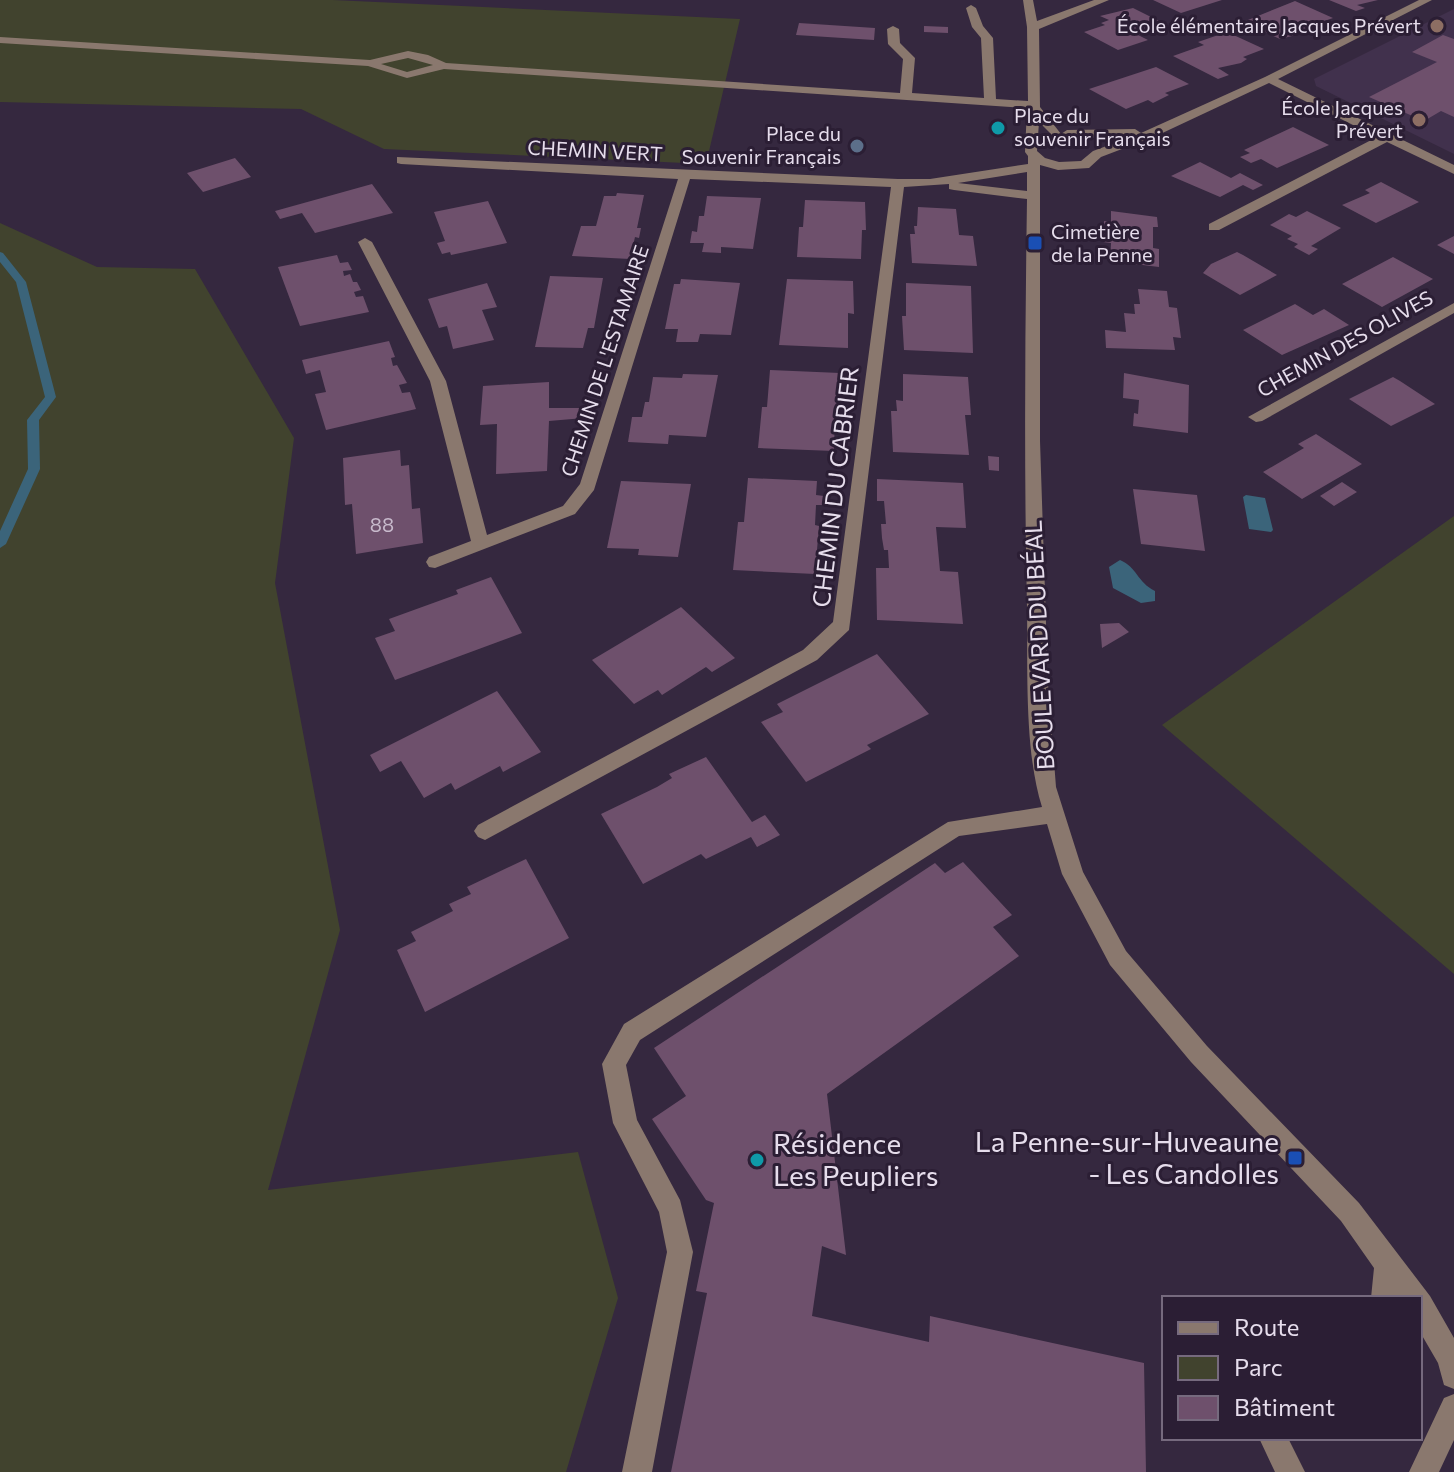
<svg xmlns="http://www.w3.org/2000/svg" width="1454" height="1472" font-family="Commissioner,sans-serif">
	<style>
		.built { fill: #41314d }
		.green { fill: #41432e }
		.water { fill: #3b647a }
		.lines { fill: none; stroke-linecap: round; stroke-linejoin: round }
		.stream { fill: #3b647a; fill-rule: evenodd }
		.building { fill: #6e506c }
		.minor { fill: #8a786e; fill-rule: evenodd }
		.education-dot { fill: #8d6e63; stroke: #2b1e34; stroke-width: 3 }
		.culture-dot { fill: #0f9aa8; stroke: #2b1e34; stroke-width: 3 }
		.service-dot { fill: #5c6f8a; stroke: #2b1e34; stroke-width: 3 }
		.transit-dot { fill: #1a4fb4; stroke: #2b1e34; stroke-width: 3 }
		.labels { text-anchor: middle; stroke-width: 6; stroke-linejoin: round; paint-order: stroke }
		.far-poi-label { font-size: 20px; fill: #e6ddec; stroke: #2b1e34; text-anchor: end }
		.far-street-label { font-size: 20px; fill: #e6ddec; stroke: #2b1e34 }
		.number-label { font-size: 20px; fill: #c8bacc }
		.street-label { font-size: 24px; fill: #e6ddec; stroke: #2b1e34 }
		.near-poi-label { font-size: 28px; fill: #e6ddec; stroke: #2b1e34; text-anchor: end }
	</style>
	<rect width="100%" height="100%" fill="#35283f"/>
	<!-- built -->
	<path class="built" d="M1454,9V154L1316,86L1314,79Z"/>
	<!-- green -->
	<path class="green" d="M0,0H333L740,19L706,164L384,149L301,109L0,102Z
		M0,223L97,267L195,269L294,438L275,583L340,930L268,1190L578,1152L618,1298L566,1472H0Z
		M1454,516V974L1162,725Z"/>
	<!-- water -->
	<path class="water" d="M1246,495L1265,498L1273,530L1271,532L1249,529L1243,497Z
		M1120,560C1137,567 1137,582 1155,591V601L1141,603L1113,588L1109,567Z"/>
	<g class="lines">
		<!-- stream -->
		<path class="stream" d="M0,252L3,253L26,282L56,397L39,420L40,469L6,544L0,548V531L28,469L27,420L45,397L16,282L0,262Z"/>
	</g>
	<!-- building -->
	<path class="building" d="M1153,0H1222L1181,13Z
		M1329,0H1378L1357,5L1365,8L1356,11Z
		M1295,1L1333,18L1313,25L1318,27L1312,31L1280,39L1243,22Z
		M1133,8L1167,25L1138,35L1148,40L1118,50L1084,32L1105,25L1101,23L1109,20L1100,16Z
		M799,23L875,28L874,40L796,35Z
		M924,26L948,27V33L924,32Z
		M1227,32L1264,49L1243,57L1247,59L1241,63L1218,68L1229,75L1218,79L1173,56L1204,45L1198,42Z
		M1443,35L1454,39V117L1441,111L1424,121L1369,97L1437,62L1412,52Z
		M1156,67L1189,84L1165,93L1169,95L1153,103L1148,100L1126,109L1089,89Z
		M1293,127L1329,145L1277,168L1261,159L1251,163L1240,157L1250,153L1244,150Z
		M235,158L251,177L203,192L187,173Z
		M1200,162L1231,178L1240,173L1263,185L1253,190L1243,185L1220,197L1171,176Z
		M1381,182L1419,202L1376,223L1342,205L1370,193L1365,190Z
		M372,184L393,213L315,233L302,213L280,219L275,211Z
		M617,193L644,195L637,228H641L639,238L635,237L630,259L572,256L581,226H596L604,196H616Z
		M707,196L761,198L753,249L721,247V253L702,252L704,243H690L692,231L697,232L699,216H704Z
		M805,200L865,202L866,230H862L861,259L797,257L799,227H803Z
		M488,201L507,243L451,255L450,252L442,254L437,243L445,241L434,212Z
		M918,207L956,209L959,235L973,236L977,266L912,263L910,234H915L914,226H917Z
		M1111,211L1157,217L1158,227H1153V248L1159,249V267L1110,261L1111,243L1103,242L1104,221L1111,222Z
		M1307,211L1341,228L1311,246L1318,249L1309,255L1294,247L1298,244L1287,239L1292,236L1270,225L1289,214L1296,217Z
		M1454,236V254L1437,245Z
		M1237,252L1243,255L1277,275L1240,295L1203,273L1211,264Z
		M337,255L340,263L348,262L352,270L343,271L344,276L350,274L353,282H357L361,290L354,292L356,297L363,296L369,312L300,326L278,267Z
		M1393,257L1433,279L1382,307L1342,284Z
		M550,276L603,278L594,328H588L583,348L535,347Z
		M681,279L740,283L731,335L700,334L698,342H676L678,329H665L674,284H680Z
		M787,279L853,281L854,314L848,313V348L779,345Z
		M487,283L497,307L482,310L494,340L453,349L447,326L439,328L428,299Z
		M906,283L971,286L973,353L904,350L902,316H906Z
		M1138,289L1167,291L1169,307L1177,308L1181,338L1173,337L1175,350L1106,348L1105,330L1126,332L1124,313L1135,314L1134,304H1140Z
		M1295,304L1313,315L1324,309L1349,325L1282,355L1243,330Z
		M389,341L395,357L391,358L393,366L397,365L407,383L399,385L402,393L410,392L416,409L326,430L315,394L326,392L320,370L306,374L302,360Z
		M770,370L840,373V411L835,410L834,451L758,448L762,407H767Z
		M1124,373L1189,385L1188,433L1133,426L1134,413L1138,414L1139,400L1123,398Z
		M683,374L718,375L706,437L669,435L668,444L628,442L632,417H642L645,402H649L653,377L682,378Z
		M903,374L968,377L971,415H965L969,455L893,452L891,411H897L896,400L903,401Z
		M1393,377L1400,381L1435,404L1391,426L1349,399Z
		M549,382V408H584V418L549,421L547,471L496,474L497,424L480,425L483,386Z
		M1316,434L1362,464L1302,499L1263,472L1304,448L1298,444Z
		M400,450L401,466L409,465L412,509L420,508L423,543L356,554L352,504L345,505L343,458Z
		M988,456L999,457V471L989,470Z
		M748,478L817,481L816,495L824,496L823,505H816L815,525L819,526L815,574L733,570L738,522H744Z
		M877,479L963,483L966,528L936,527L940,571L958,572L963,624L877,620L876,568H889L888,550H884L882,538L881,524H886L884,501H877Z
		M621,481L691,484L678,557L638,555L639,549L607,548Z
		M1342,482L1357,492L1334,506L1320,496Z
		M1133,489L1197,495L1205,551L1141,544Z
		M491,577L522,633L395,680L375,638L395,631L389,619L458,594L456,590Z
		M681,607L735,658L712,672L706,667L662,695L658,690L634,704L592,660Z
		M1119,623L1129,632L1102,648L1100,624Z
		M877,654L929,714L867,745L871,749L806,782L761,722L783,712L777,704Z
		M497,691L541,752L503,772L500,766L455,790L451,783L424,798L401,761L380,772L370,755Z
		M706,757L752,822L765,815L780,835L757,847L751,837L706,859L701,854L643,884L601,814L657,787L672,778L669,774Z
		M526,859L569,938L425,1012L397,950L416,941L411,932L453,911L449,904L471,894L467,887Z
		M963,862L1012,915L993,927L1019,956L827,1094L846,1255L822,1246L812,1316L929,1342L930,1316L1144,1363L1146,1472H671L707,1293L696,1291L714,1203L706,1200L652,1119L686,1096L654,1048L935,863L945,873Z"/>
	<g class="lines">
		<!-- minor -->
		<path class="minor" d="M1023,0H1033L1037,21L1094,0H1109L1039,29L1040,107L1061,134L1067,130L1135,129L1141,133L1265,77L1419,0H1432L1278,79L1454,165V174L1387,142L1219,230H1209V224L1377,137L1269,83L1156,136L1101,157L1089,168L1058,170L1040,165V441L1048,684L1056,787L1083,872L1126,951L1207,1046L1359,1203L1430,1296L1454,1338V1389L1444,1385L1438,1363L1420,1332V1298H1371L1374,1268L1341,1221L1191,1062L1110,965L1062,874L1047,824L959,836L640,1040L626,1065L637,1120L680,1200L693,1252L652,1472H622L667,1252L659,1212L613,1123L602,1064L624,1024L948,822L1042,807C1024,750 1028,668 1027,607C1024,471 1025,335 1027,199L954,190L949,189V184L904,187L849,630L817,660L485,840L478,837L474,831L478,825L803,650L833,622L891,187L690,179L594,490L575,514L435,568L429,567L426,562L429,557L471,541L430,381L358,242L365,238L372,242L446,381L487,535L563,506L580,484L678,179L401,164L397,163V157L898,179H930L1028,164V156L1025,152L1027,108L444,69L407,78L368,66L0,43V37L370,60L408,51L428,55L446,63L900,93L903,59L888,44L887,29L893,26L899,29L900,43L915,58L912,93L984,98L981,38L972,27L966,8L971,5L976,8L983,26L993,38L996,99L1028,101L1027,27ZM408,58L433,65L407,72L381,64ZM1039,122L1055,138L1061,134L1067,138L1131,137L1093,151L1081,161L1059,162L1045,158L1037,151ZM1027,172V191L958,183Z
			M1454,303V313L1262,421L1256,422L1248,417Z
			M1454,1394V1440L1439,1472H1409L1444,1398Z
			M1259,1438H1288L1305,1472H1275Z"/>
	</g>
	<!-- markers -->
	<g class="education-dot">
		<circle cx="1437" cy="26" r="8"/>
		<circle cx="1419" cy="120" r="8"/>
	</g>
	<g class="culture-dot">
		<circle cx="998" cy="128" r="8"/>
		<circle cx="757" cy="1160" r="8"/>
	</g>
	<circle class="service-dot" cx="857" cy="146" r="8"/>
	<g class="transit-dot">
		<rect x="1027" y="235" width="16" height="16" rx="4"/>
		<rect x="1287" y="1150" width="16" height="16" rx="4"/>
	</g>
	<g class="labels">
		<!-- far-poi labels -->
		<g class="far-poi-label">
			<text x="1421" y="33">École élémentaire Jacques Prévert</text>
			<text x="1403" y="115">École Jacques<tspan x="1403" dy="23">Prévert</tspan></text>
			<text x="1014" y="123" text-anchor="start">Place du<tspan x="1014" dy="23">souvenir Français</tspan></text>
			<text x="841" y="141">Place du<tspan x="841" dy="23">Souvenir Français</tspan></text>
			<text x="1051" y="239" text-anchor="start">Cimetière<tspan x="1051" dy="23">de la Penne</tspan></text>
		</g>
		<!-- far-street labels -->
		<g class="far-street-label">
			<text transform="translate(595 151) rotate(3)" y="7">CHEMIN VERT</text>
			<text transform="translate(1345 344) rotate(-29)" y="7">CHEMIN DES OLIVES</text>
			<text transform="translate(605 361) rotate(-72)" y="7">CHEMIN DE L'ESTAMAIRE</text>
		</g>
		<!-- number labels -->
		<g class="number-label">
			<text x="382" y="532">88</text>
		</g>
		<!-- street labels -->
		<g class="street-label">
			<text transform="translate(836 487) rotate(-83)" y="8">CHEMIN DU CABRIER</text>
			<text transform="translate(1040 645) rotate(-93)" y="8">BOULEVARD DU BÉAL</text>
		</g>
		<!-- near-poi labels -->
		<g class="near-poi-label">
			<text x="1279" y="1152">La Penne-sur-Huveaune<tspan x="1279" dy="32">- Les Candolles</tspan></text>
			<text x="773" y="1154" text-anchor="start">Résidence<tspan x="773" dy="32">Les Peupliers</tspan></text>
		</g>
	</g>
	<!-- legend -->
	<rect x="1162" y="1296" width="260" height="144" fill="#2b1e34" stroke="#766a7e" stroke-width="2"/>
	<rect x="1178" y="1322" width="40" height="12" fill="#8a786e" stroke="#766a7e" stroke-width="2"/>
	<text x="1234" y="1336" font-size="24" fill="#e6ddec">Route</text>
	<rect x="1178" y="1356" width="40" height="24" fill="#41432e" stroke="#766a7e" stroke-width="2"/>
	<text x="1234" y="1376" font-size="24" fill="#e6ddec">Parc</text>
	<rect x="1178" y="1396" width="40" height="24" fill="#6e506c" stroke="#766a7e" stroke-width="2"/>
	<text x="1234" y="1416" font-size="24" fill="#e6ddec">Bâtiment</text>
</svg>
